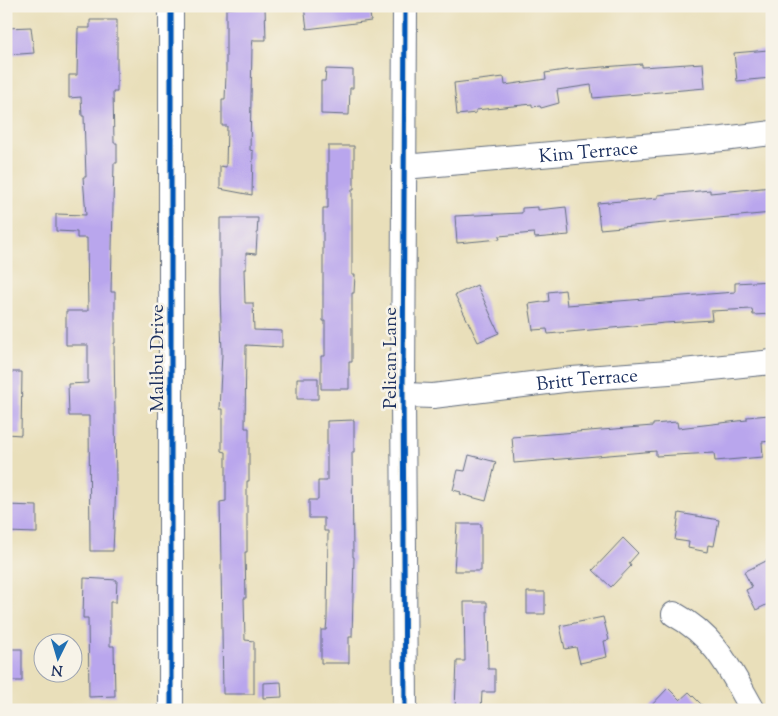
<svg xmlns="http://www.w3.org/2000/svg" width="778" height="716" font-family="'Sorts Mill Goudy',serif">
	<style>
		.building { fill: #b9a6ed }
		.lines { fill: none; stroke-linecap: round; stroke-linejoin: round }
		.street-casing { stroke: #636d7e; stroke-width: 26 }
		.street { stroke: #fff; stroke-width: 24 }
		.cycleway-casing { stroke: #f7f3e8; stroke-width: 8 }
		.cycleway { stroke: #0057b8; stroke-width: 5 }
		.labels { text-anchor: middle; stroke-width: 5; stroke-linejoin: round; paint-order: stroke }
		.street-label { font-size: 19px; fill: #1b2f5e; stroke: #f7f3e8 }
	</style>
	<rect width="100%" height="100%" fill="#f7f3e8"/>
	<filter id="ink" filterUnits="userSpaceOnUse"><feTurbulence type="fractalNoise" baseFrequency=".02" numOctaves="2"/><feDisplacementMap in="SourceGraphic" scale="10" xChannelSelector="R" yChannelSelector="G"/><feConvolveMatrix kernelMatrix="1 2 1 2 8 2 1 2 1" color-interpolation-filters="sRGB"/></filter>
	<filter id="wash" filterUnits="userSpaceOnUse"><feTurbulence type="fractalNoise" baseFrequency=".0096" numOctaves="4" result="noise"/><feDisplacementMap in="SourceGraphic" scale="20" xChannelSelector="R" yChannelSelector="G"/><feGaussianBlur stdDeviation="1.12" result="paint"/><feColorMatrix in="noise" values="0 0 0 0 0 0 0 0 0 0 0 0 0 0 0 0 0 1.4 0 .05"/><feComposite in="paint" operator="in"/></filter>
	<g filter="url(#wash)">
		<rect width="100%" height="100%" fill="#e9dfba"/>
		<g id="blocks">
			<!-- building -->
			<path class="building" d="M248,6L265,7L266,40H253L252,47L250,150L253,151L252,195L220,189V166L226,167L227,126H222V99H225L226,75V9Z
				M304,6H369L371,21L307,29Z
				M90,20H117V92H113L114,143H117V163H114L111,292H115V343H114L116,483L113,551H90L89,416H69L68,384L88,383V345H66V311H88L87,238H77V232L56,231V214L86,215L83,177H86L84,116H82L81,97L69,98V75H77L78,28H90Z
				M31,27L34,53L6,55V28Z
				M768,50V54H772V78L737,81L734,53Z
				M703,63L705,88L593,98L591,85L557,90L559,103L541,108L540,106L532,107V104L476,110V113L457,115L454,83L504,77L505,85L546,79L545,73L565,70L642,64V67Z
				M326,69L353,70V88H350L349,115L321,114V81H325Z
				M328,146H354V189H352V275H355L354,293H352V362H349V389H321V356H325V321H323V208H328Z
				M772,187V213L600,229L597,203L658,198V195L710,190V193Z
				M538,207V210L566,207L569,235L535,238L534,233L499,236L500,239L457,243L455,216L522,213V208Z
				M220,218H258L256,254L246,253V269H244L245,303H253L254,330L282,331V347L246,345L245,428H249V481H247V552H245L246,598H244L245,640L254,641V694H223L220,502L226,501V452L222,451V409H219L222,354L220,292Z
				M772,281V314L753,315L752,309L711,311L712,320L665,323L548,334L547,329L533,330L529,304L549,301L548,292L565,290L567,305L735,292V283Z
				M477,285L499,333L478,342L455,295Z
				M6,372H22L21,435L6,434Z
				M297,378H318V399H297Z
				M769,415L771,441L762,442L763,457L715,461L714,453L656,456V451L514,463L512,437L653,426V424L677,422L678,428L747,420V417Z
				M354,420V452H352L353,557H354L352,637H349V663H321V630H326L327,619L328,531H324V518H309V500H318V481H327V421Z
				M469,455L496,462L486,501L460,494L461,492L453,490L458,470L465,471Z
				M6,505L37,506V533L6,532Z
				M679,513L719,520L714,546L708,545L707,552L688,548L689,542L675,540Z
				M457,524H481V571H454Z
				M623,538L638,553L629,563L631,566L611,587L593,570Z
				M772,558V602L756,610L746,590L752,587L744,572Z
				M84,578L117,580L116,602H110V646H114L115,696L89,697L88,618H83Z
				M527,592H545V614H527Z
				M464,602H487L488,669H495V692H482L481,709H455L457,661H465Z
				M603,617L609,640L604,641L607,657L580,663L576,647L565,649L560,626Z
				M6,649H22V681H6Z
				M281,682L282,697L263,698V683Z
				M668,688L680,700L689,692L707,710H647Z"/>
		</g>
	</g>
	<g filter="url(#ink)">
		<use href="#blocks" fill-opacity="0" stroke="#636d7e" stroke-width="1"/>
		<g class="lines">
			<!-- street casing -->
			<g class="street-casing">
				<g id="street">
					<path d="M171,6V710"/>
					<path d="M405,6L403,395L405,710"/>
					<path id="s1" d="M404,167L723,139L772,133"/>
					<path id="s2" d="M403,395L433,396L572,379L683,371L772,362"/>
					<path d="M674,614C716,637 730,670 753,710"/>
				</g>
			</g>
			<!-- street -->
			<use href="#street" class="street"/>
			<!-- cycleway casing -->
			<g class="cycleway-casing">
				<path id="cycleway" d="M171,6V710
					M405,6L403,395L405,710"/>
			</g>
			<!-- cycleway -->
			<use href="#cycleway" class="cycleway"/>
		</g>
	</g>
	<g class="labels">
		<!-- street labels -->
		<g class="street-label">
			<text dy="7" stroke="none"><textPath href="#s1" startOffset="185">Kim Terrace</textPath></text>
			<text transform="translate(156 358) rotate(-90)" y="7">Malibu Drive</text>
			<text transform="translate(389 358) rotate(-90)" y="7">Pelican Lane</text>
			<text dy="7" stroke="none"><textPath href="#s2" startOffset="185">Britt Terrace</textPath></text>
		</g>
	</g>
	<!-- margin -->
	<rect width="778" height="716" fill="none" stroke="#f7f3e8" stroke-width="25"/>
	<!-- north arrow -->
	<g transform="translate(58 658) rotate(185)"><circle r="24" fill="#f7f3e8" stroke="#9fa5b1"/>
	<path d="M0-4L9 19L0 12L-9 19Z" fill="#1f6fb2"/>
	<text y="-8" font-size="14" font-weight="bold" text-anchor="middle" fill="#1b2f5e">N</text>
	</g>
</svg>
